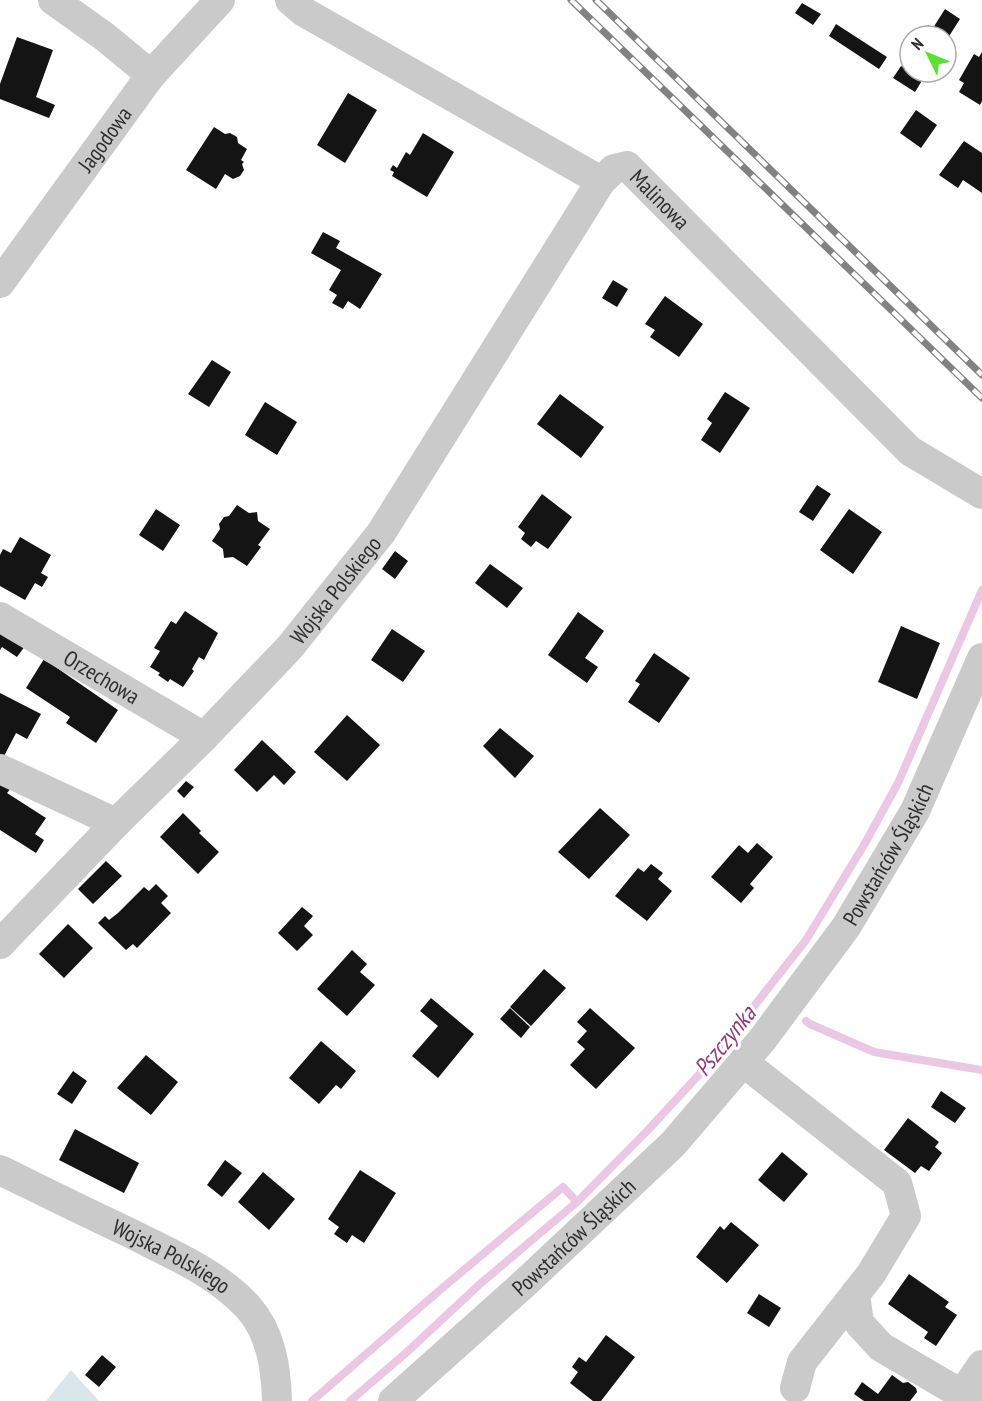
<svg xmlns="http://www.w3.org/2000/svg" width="982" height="1401" font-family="'PT Sans Narrow',sans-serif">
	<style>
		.green { fill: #dbe6eb }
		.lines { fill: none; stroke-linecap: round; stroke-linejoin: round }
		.stream { stroke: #eac7e2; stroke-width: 8 }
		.building { fill: #141414 }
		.minor { stroke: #cacaca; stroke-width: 30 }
		.rail-casing { stroke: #828282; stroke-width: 7 }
		.rail { stroke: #fff; stroke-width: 4.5; stroke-dasharray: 14; stroke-linecap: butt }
		.labels { text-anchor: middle; stroke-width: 6; stroke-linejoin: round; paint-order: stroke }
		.street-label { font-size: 22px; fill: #2d2d2d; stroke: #fff }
		.water-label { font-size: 24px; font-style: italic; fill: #8d3d7a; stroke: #fff }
	</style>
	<rect width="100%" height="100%" fill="#fff"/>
	<!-- green -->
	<path class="green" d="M71,1370L99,1401H46Z"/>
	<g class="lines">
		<!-- stream -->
		<path class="stream" d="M806,1021L810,1024L874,1052L982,1070
			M312,1401L440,1290L563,1187L577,1202
			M350,1401L407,1352L480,1284L577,1202L648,1130L707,1066L806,940L864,845L898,783L982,590"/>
	</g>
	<!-- building -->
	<path class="building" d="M802,3L821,14L813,25L795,13Z
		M945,9L960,19L946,41V36H921L928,25L933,28Z
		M836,24L887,57L879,69L829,36Z
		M17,37L53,50L36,97L55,105L49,118L0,99V84Z
		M982,52V101L980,105L959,92L964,83L959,80L974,54L979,57Z
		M901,66L923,79L915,92L893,78Z
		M348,93L377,110L345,163L317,145Z
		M916,110L937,125L921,148L900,133Z
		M214,127L225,134L230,133L237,137L238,143L247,149L241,160L244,162L242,164L244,170L240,176L233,179L225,174L216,189L186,170Z
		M423,133L454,152L427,197L392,176L394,172L390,170L393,165L397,168L406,152L410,155Z
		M964,141L982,153V193L963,180L958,188L939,175Z
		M323,232L340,241L336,248L382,274L360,309L348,301L343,309L332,303L337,295L329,290L341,270L311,253Z
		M613,280L628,289L617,307L602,298Z
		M665,296L703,324L679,357L650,337L655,330L645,324Z
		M212,360L231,372L209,407L188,394Z
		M725,392L750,408L720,453L701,440L712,423L707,419Z
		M560,394L604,427L581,458L537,424Z
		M265,402L297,422L277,455L245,435Z
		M817,485L831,494L813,521L799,512Z
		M542,494L572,517L548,549L536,541L531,547L521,539L525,533L518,527Z
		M237,505L249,513L257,512L258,521L270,529L258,545L261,547L247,566L233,557L224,558L223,549L212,541L220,529L219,524L224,517L229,516Z
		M156,509L180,525L163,551L139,535Z
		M849,509L882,532L853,574L820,550Z
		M20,537L51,555L41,573L48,577L42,587L35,583L25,600L0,586V555L3,549L11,553Z
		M395,551L408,561L395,579L382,569Z
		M490,564L523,588L507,608L475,583Z
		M185,611L218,633L204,660L199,657L192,669L194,671L183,687L170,679L168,682L158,675L160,673L150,667L160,651L154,648L171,621L176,624Z
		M578,612L604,631L585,658L598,667L587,683L548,655Z
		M901,626L940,643L917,699L878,682Z
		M392,629L425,651L403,682L371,660Z
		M0,630L25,646L17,657L2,647L0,650Z
		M654,653L690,678L659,723L628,702L640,684L635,681Z
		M44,659L118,710L96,743L66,723L70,717L26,688Z
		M0,693L41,714L27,739L16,733L2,760L0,759Z
		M347,715L380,745L347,781L314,752Z
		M500,728L534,756L515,778L483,746Z
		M262,740L296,772L284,785L274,775L257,792L234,770Z
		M186,781L194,787L184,798L177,791Z
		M0,782L11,788L7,793L46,818L35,834L44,840L36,853L0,830Z
		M600,808L630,835L589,879L558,852Z
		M183,813L201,831L199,833L219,852L198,874L160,837Z
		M757,843L773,857L750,884L754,888L741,903L711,877L739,845L748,853Z
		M106,861L122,876L93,904L78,889Z
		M651,864L663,873L658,879L672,891L647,921L615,896L638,868L644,872Z
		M156,884L168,896L161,903L171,913L137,948L133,944L126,950L98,923L105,916L109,920L118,913L144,887L149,891Z
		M302,907L313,916L304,926L313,935L297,951L278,933Z
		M68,924L93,948L64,978L39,954Z
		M352,950L367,964L360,972L375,985L347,1016L317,989Z
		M544,969L566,988L531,1026L510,1007Z
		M431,998L474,1034L438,1078L412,1056L438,1026L420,1011Z
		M510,1008L530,1027L521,1038L500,1019Z
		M590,1008L635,1048L596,1089L570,1065L585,1049L577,1042L587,1031L577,1022Z
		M321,1041L356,1071L341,1089L336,1085L319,1104L289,1078Z
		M146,1055L178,1082L151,1115L117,1088Z
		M73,1071L87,1081L72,1104L57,1094Z
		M941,1091L966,1108L955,1123L931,1107Z
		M908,1118L939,1142L935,1147L942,1153L929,1171L921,1166L915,1173L884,1150Z
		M75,1129L139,1163L124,1193L59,1160Z
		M782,1152L808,1174L784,1202L758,1180Z
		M225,1160L242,1173L222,1197L207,1185Z
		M360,1170L396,1193L364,1243L352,1235L347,1243L334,1234L339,1227L328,1219Z
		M263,1172L295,1199L269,1230L238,1202Z
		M731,1222L759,1245L727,1283L696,1257L720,1226L724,1230Z
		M909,1274L949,1302L945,1307L957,1315L936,1346L924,1338L928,1332L888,1304Z
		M759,1294L781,1308L769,1327L747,1313Z
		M606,1335L635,1357L601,1401H593L570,1383L578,1372L572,1367L579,1357L586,1362Z
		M102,1355L116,1367L99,1387L85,1375Z
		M892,1375L903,1383L908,1382L916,1388L917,1392L910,1401H864L854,1394L862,1382L878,1394Z"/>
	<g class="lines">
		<!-- minor -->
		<g class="minor">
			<path d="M53,0L105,37L151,75"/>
			<path id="s1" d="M290,0L304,12L601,181L614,169L627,166L910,451L982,494"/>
			<path id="s2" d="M0,283L151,75L220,0"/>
			<path id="s3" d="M0,617L204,737"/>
			<path d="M0,769L116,823"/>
			<path id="s4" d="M0,944L116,823L204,737L290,647L381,533L601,181"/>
			<path d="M743,1062L897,1183L906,1216L871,1274L802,1362L795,1388"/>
			<path id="s5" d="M0,1170C43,1191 85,1212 128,1232C169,1253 216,1272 248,1307C271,1333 276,1367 277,1401"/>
			<path d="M855,1294L859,1323L881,1347L973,1401"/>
			<path d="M962,1394L982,1365"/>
			<path id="s6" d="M393,1401L526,1282L673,1144L762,1040L846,927L915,811L982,658"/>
		</g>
		<!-- rail casing -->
		<g class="rail-casing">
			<path id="rail" d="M571,0L982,398
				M596,0L982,375"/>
		</g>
		<!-- rail -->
		<use href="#rail" class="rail"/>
	</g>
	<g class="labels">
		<!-- street labels -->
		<g class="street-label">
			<text dy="8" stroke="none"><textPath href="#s2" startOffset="178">Jagodowa</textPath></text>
			<text dy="8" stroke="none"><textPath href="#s1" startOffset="438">Malinowa</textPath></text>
			<text dy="8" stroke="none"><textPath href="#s4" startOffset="488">Wojska Polskiego</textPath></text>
			<text dy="8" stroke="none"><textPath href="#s3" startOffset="118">Orzechowa</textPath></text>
			<text dy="8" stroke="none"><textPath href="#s6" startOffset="742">Powstańców Śląskich</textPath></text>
			<text dy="8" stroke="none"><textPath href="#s6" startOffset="244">Powstańców Śląskich</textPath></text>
			<text dy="8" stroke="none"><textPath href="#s5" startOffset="192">Wojska Polskiego</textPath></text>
		</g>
		<!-- water labels -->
		<g class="water-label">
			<text transform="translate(725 1041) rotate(-51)" y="8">Pszczynka</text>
		</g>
	</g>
	<!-- north arrow -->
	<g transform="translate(928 54) rotate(313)"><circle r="28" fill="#ffffff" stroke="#ababab" stroke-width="1.5"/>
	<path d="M0-4.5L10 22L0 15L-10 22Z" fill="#5ae133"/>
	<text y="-9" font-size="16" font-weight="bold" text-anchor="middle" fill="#2d2d2d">N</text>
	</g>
</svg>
